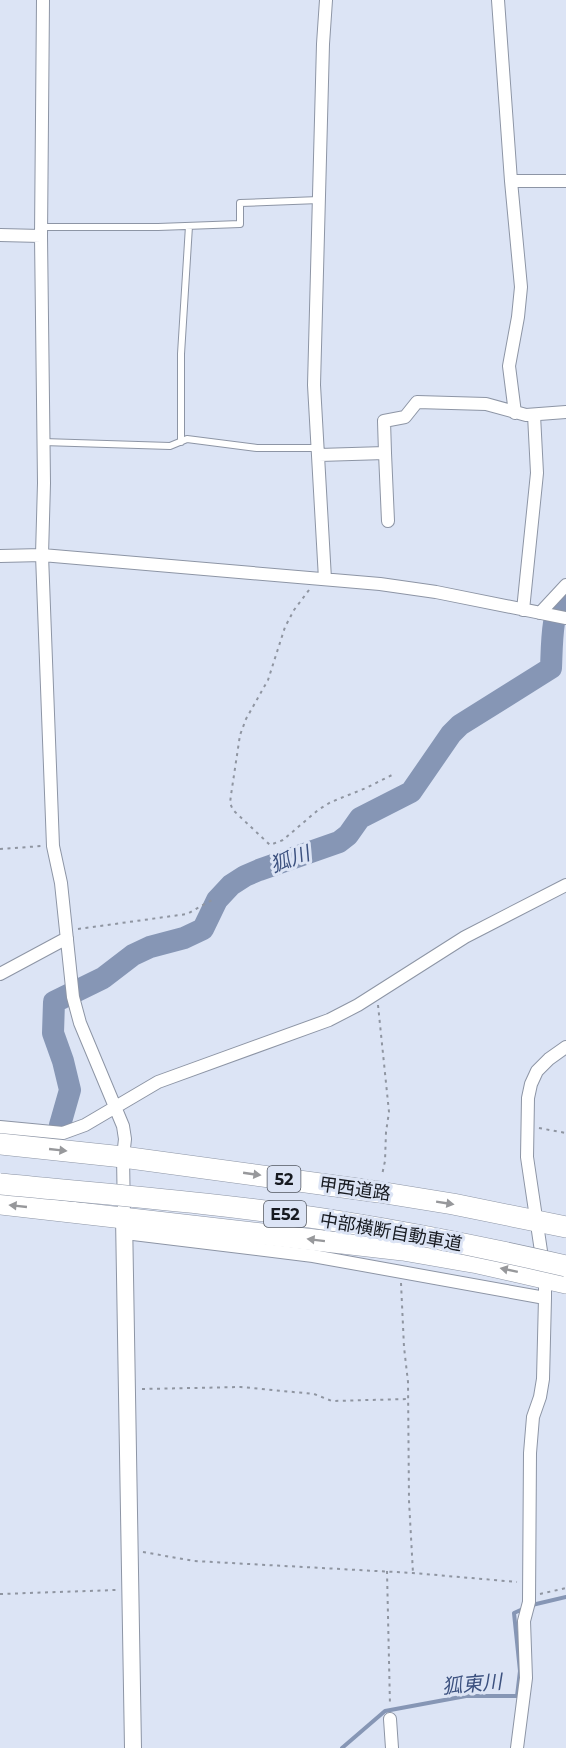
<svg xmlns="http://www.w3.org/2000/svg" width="566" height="1748" font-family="Montserrat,'Noto Sans JP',sans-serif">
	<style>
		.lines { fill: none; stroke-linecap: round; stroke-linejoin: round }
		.stream { stroke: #8696b5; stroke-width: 4 }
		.river { stroke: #8696b5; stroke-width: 22 }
		.lane-casing { stroke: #8d95a5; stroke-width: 8 }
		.street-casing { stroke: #8d95a5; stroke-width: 14 }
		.secondary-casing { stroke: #8d95a5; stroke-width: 18 }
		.highway-casing { stroke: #8d95a5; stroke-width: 22 }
		.path { stroke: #8f95a1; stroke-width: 2; stroke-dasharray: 3 4.5; stroke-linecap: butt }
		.lane { stroke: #fff; stroke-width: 6 }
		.street { stroke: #fff; stroke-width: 12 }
		.secondary { stroke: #fff; stroke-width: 16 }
		.highway { stroke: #fff; stroke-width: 21 }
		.highway-bridge-casing { stroke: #8d95a5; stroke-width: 22; stroke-linecap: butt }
		.highway-bridge { stroke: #fff; stroke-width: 21 }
		.oneway { fill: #97989b }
		.labels { text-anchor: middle; stroke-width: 6; stroke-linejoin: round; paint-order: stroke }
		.shield { fill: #dce4f5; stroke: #525760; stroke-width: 1.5 }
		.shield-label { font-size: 16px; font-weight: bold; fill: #171a20 }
		.street-label { font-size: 18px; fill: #171a20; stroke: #dce4f5 }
		.water-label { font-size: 20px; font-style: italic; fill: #3c517f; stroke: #dce4f5 }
	</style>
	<rect width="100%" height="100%" fill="#dce4f5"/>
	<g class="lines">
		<!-- stream -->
		<path class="stream" d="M532,1605L566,1597
			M342,1748L385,1711L466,1696H517L520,1671L514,1613L525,1608"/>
		<!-- river -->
		<path class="river" d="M60,1125L70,1090L63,1061L53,1033L54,1002L103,978L133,955L150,947L184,938L203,929L217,900L231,885L245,876L259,870L339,842L348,835L360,818L411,792L451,734L460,725L551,668C552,648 551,607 566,593"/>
		<!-- lane casing -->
		<g class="lane-casing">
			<path id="lane" d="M42,227H158L240,224V203L319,200
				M43,442L170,446L187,439L257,448H318
				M181,442V354L189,226"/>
		</g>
		<!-- street casing -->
		<g class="street-casing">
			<path id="street" d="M43,0L41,236L44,483L42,555L53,846L61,883L73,997L80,1023L123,1126L125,1139L123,1157L124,1217
				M498,0L511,181L521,287L518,317L509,366L515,413
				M511,181H566
				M0,235L41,236
				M385,453L388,521
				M319,455L385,453L384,421L405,417L417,402L486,404L526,415L566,412
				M0,556L42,555L380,584L436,592L566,618
				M325,579L314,385L323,44L326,0
				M523,610L537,473L534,415
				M540,613L566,585
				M0,974L67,938
				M0,1127L63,1133L85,1125L158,1082L329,1020L358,1005L465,937L566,885
				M125,1233L313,1256L545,1298
				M390,1719L392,1748
				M517,1748L526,1678L524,1621L529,1602L530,1453L533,1417L540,1397L543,1379L545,1298V1278L527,1157L528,1098L531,1084L537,1071L549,1059L566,1047"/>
		</g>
		<!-- secondary casing -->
		<g class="secondary-casing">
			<path id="secondary" d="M124,1217L133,1748"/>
		</g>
		<!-- highway casing -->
		<g class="highway-casing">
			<path id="highway" d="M0,1144L123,1157L379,1192L453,1204L566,1227
				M0,1204L403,1250L478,1263L566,1283"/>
		</g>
		<!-- path -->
		<path class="path" d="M309,590L294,610L285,627L268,680L246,719L240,735L231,795L230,803L233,810L270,845L283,840L318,810L331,802L366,788L394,774
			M0,849L42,846
			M78,929L187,914L212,900
			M378,1005L389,1112L386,1132L385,1161L382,1175
			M539,1128L566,1133
			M401,1283L404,1347L408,1382L409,1501L413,1573
			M142,1389L241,1387L314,1394L332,1401L408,1399
			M143,1552L194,1561L413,1573L517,1582
			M387,1571L390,1706
			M0,1594L116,1590
			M540,1594L566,1588"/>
		<!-- lane -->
		<use href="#lane" class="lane"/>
		<!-- street -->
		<use href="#street" class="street"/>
		<!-- secondary -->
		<use href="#secondary" class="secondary"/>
		<!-- highway -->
		<use href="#highway" class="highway"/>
		<!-- highway-bridge casing -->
		<g class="highway-bridge-casing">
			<path id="highway-bridge" d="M0,1184C114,1195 230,1204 343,1222C418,1234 492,1249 566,1266"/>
		</g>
		<!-- highway-bridge -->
		<use href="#highway-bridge" class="highway-bridge"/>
	</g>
	<!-- one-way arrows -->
	<defs><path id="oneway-solid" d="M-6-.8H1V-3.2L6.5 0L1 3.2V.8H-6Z" transform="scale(1.5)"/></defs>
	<g class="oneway">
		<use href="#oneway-solid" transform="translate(58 1150) rotate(6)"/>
		<use href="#oneway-solid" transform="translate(252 1174) rotate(8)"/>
		<use href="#oneway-solid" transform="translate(445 1203) rotate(9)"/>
		<use href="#oneway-solid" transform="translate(18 1206) rotate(-174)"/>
		<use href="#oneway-solid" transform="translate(316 1240) rotate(-173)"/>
		<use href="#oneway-solid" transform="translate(509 1270) rotate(-168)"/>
	</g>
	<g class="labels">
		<!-- shield labels -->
		<g class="shield">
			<rect x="267.5" y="1166" width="33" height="26" rx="4.5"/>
			<rect x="264" y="1201" width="42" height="26" rx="4.5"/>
		</g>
		<g class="shield-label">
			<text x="284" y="1185">52</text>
			<text x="285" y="1220">E52</text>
		</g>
		<!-- street labels -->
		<g class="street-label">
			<text transform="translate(355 1189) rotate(8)" y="6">甲西道路</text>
			<text transform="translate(391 1232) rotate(10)" y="6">中部横断自動車道</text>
		</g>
		<!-- water labels -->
		<g class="water-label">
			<text transform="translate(290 859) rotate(-19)" y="7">狐川</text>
			<text transform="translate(472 1684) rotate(-5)" y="7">狐東川</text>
		</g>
	</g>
</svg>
